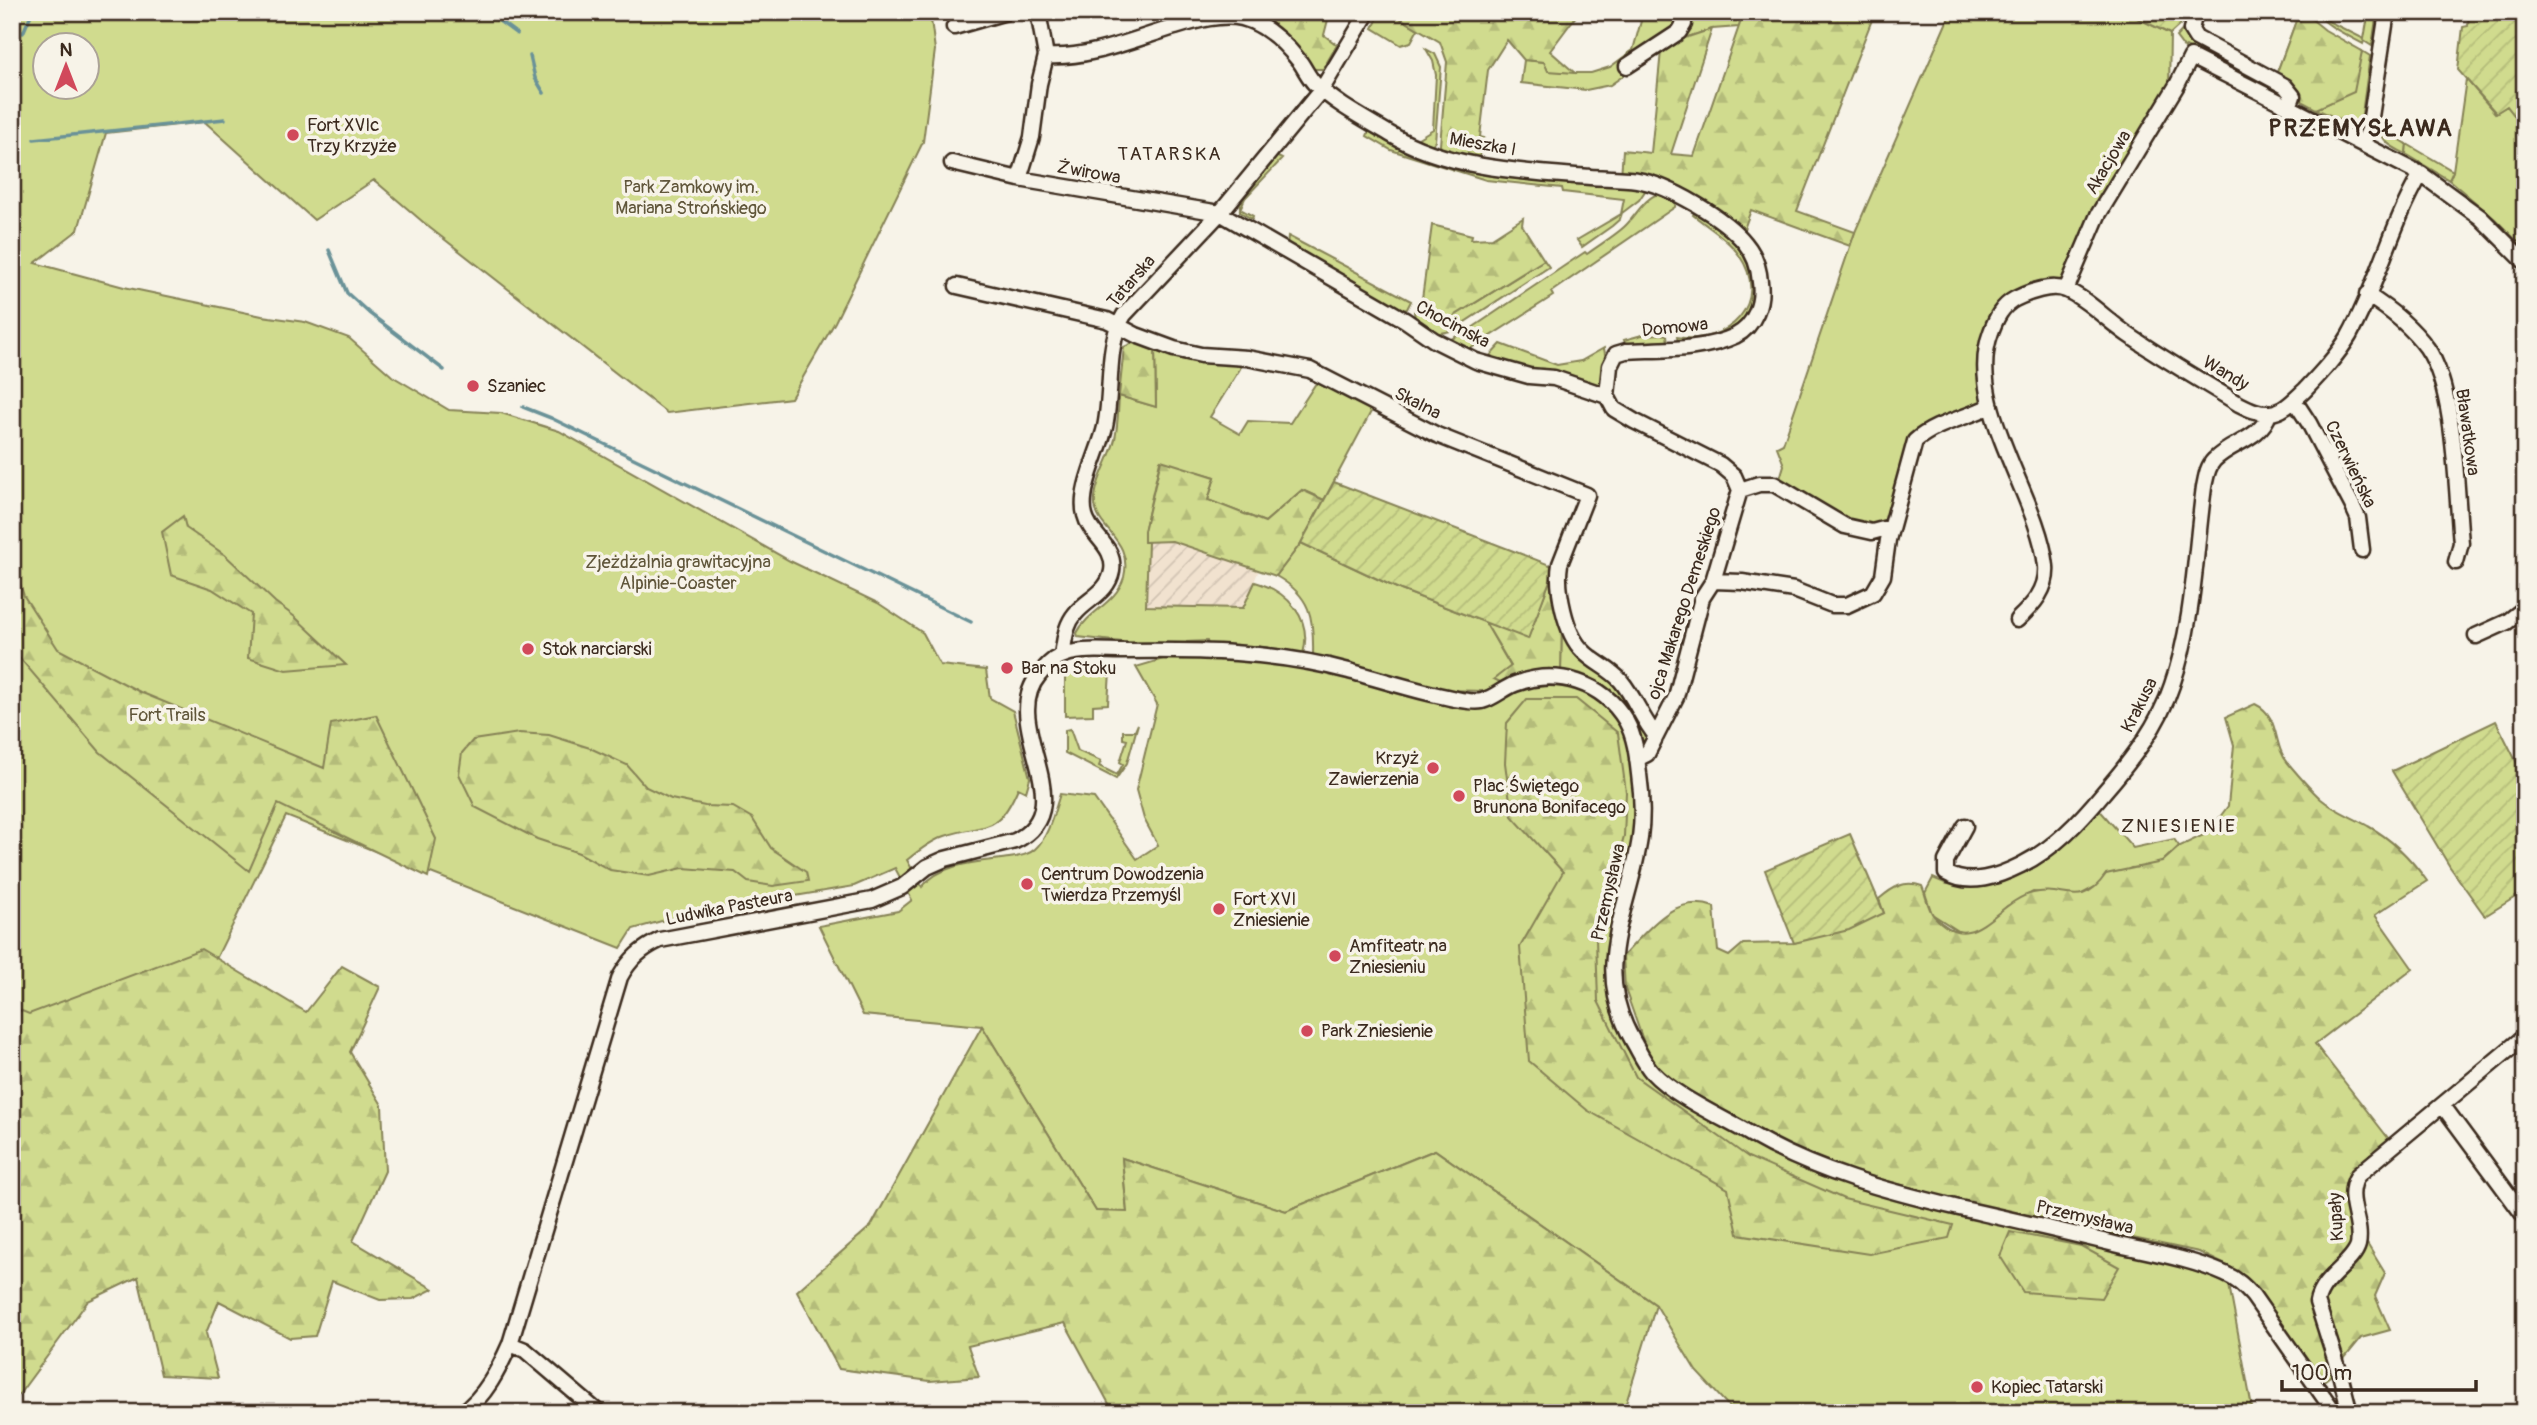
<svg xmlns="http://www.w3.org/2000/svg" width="2537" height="1425" font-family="Pangolin,sans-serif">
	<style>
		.industrial { fill: url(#industrial-furrows) }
		.green { fill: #d0db8e; stroke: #868256; stroke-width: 2; fill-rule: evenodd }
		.forest { fill: url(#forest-firs); stroke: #868256; stroke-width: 2 }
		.garden { fill: url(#garden-furrows); stroke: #868256; stroke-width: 2 }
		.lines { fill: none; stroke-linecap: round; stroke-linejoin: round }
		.stream { stroke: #6b9298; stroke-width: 3.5 }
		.street-casing { stroke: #3b2a1e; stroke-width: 19 }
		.street { stroke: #f7f3e8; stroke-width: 14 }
		.poi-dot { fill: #d1495b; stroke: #f7f3e8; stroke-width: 2.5 }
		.labels { text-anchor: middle; stroke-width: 7; stroke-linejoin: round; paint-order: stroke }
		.poi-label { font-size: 18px; fill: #3b2a1e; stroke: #f7f3e8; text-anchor: start }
		.street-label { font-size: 18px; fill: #3b2a1e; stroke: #f7f3e8 }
		.park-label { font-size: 18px; fill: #60563a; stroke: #f7f3e8 }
		.neighbourhood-label { font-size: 19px; letter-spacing: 2px; fill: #3b2a1e; stroke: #f7f3e8 }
		.district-label { font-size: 24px; font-weight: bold; letter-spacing: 2px; fill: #3b2a1e; stroke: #f7f3e8 }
	</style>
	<defs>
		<pattern id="industrial-furrows" width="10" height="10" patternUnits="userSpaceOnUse" patternTransform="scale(1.75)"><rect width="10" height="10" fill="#f1e2cf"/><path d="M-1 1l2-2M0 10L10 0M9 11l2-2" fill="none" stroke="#d0c2b1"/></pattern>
		<pattern id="forest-firs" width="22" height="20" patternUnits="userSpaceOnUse" patternTransform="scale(1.75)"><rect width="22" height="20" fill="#d0db8e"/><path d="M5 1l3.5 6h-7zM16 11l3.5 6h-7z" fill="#b4bc7a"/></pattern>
		<pattern id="garden-furrows" width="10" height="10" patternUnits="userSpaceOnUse" patternTransform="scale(1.75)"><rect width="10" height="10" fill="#d0db8e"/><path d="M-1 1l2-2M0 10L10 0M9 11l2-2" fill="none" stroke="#b4bc7a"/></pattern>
	</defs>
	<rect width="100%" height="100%" fill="#f7f3e8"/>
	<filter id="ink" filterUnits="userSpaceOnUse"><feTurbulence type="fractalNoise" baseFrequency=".0143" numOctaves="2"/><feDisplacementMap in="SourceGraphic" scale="14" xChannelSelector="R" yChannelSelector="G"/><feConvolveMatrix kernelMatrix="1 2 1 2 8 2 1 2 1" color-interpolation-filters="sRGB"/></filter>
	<g filter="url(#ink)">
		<!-- industrial -->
		<path class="industrial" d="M1172,541L1259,570L1243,608L1146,607L1148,542Z"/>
		<!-- green -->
		<path class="green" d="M12,12H930L935,50L923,142L835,322L791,398L667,413L430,228L374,180L314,220L205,122L106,133L78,230L35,263L124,287L262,316L305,322L349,338L392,376L449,410L501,413L559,431L790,561L878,603L923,633L940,665L986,670L990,698L1013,711L1030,778L1026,792L1018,788C997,837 986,822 945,836C931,841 918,851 907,860L922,887C942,862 980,862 1009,858C1017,857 1029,855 1035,849C1049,836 1054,812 1060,794L1094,798L1137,859L1158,845L1144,819L1136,790L1157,704L1136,667L1190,651L1245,653L1479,702L1515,684L1575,680L1619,711L1643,797L1614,990L1650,1070L1815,1167L2227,1274L2253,1413H1735L1696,1371L1656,1305L1435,1150L1286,1211L1122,1158L1127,1213L1096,1211L982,1026L863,1015L819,926L898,911L912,900L895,868L854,886L683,915L633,929L621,948L286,816L141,1112L12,1024ZM46,46H88V88H46Z
			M1381,12H1390L1418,29L1411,42L1401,45L1373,28Z
			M1624,12H1673L1681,25L1623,64V76L1610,85L1586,90L1521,83L1524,60L1545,62L1575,73H1591L1610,67L1633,50L1641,21Z
			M1722,12H1744L1739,27L1712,29L1679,40L1687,18L1722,15Z
			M1951,12H2125L2170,34L2169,90L2111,179L2067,279L2047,283L2005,300L1981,405L1924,427L1890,522L1865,529L1779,482L1784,465L1777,447L1783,444L1855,232Z
			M2280,12H2306L2309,17L2297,20L2361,55L2362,51L2370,56L2362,114L2358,120L2350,124L2316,109L2329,103L2276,75L2296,21Z
			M2315,12H2324L2322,18L2364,39L2368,16L2376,19L2372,46L2364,41L2363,44C2347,35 2326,26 2315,12Z
			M2187,25L2273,83L2289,98L2186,47L2185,49L2176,37Z
			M1426,49L1435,54L1441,67L1435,141L1431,146L1415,140L1433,129L1436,75L1433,61Z
			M2466,79L2495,113L2507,106L2525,129V249L2495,219L2449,180L2453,171Z
			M2381,120L2386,121V131L2407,144L2406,154C2389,146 2378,140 2381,120Z
			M1369,131L1396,145L1439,162L1639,184L1645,191L1639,200L1622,213L1620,219L1612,226L1582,247L1577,240L1621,214L1624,199L1563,192L1562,188L1486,180L1391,150L1367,136Z
			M1276,156L1282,159L1245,198L1240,209L1253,216L1252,219L1240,212V203Z
			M1661,193L1676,197L1675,207L1551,292L1553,296L1465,352L1449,343L1451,339L1469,330L1585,252L1587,254C1599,245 1613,237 1624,227C1636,216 1644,197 1661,193Z
			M1696,209L1740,245L1757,276L1751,314L1735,330L1707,340L1678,342L1677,337C1728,346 1772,303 1739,255C1728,239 1708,227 1693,215Z
			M1288,236L1411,301L1407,309L1403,310L1287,247Z
			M1544,260L1549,267L1451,331L1436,334L1416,323L1414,312L1418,304L1446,321Z
			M1662,334L1667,335L1668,343L1627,348L1624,340L1642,335Z
			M1501,344L1557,365L1581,361L1604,348L1607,366L1602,388L1488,358Z
			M1155,349L1241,363L1240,369L1210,417L1240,434L1248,421L1290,423L1318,380L1373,408L1324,500L1302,490L1265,522L1208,500L1215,477L1160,461L1144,532V542H1148L1146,606L1243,608L1255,582C1287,591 1313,618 1303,654L1265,647L1208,645L1207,641L1187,642L1186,646L1131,643L1078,637L1077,633C1089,610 1116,604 1124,577C1133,540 1097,530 1095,505C1093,484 1110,460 1115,439C1118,425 1118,410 1119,396L1156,407Z
			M1301,543L1401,590L1485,622L1511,667L1495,679L1504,684L1484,691L1444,690L1313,655C1314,617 1311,596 1276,576Z
			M1562,616C1585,644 1646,711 1647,746L1642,747C1638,722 1614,696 1593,681C1584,675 1572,673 1561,671Z
			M1110,671L1108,704L1093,705V715L1065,716V672Z
			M1138,724L1127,763L1116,779L1065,753V730L1070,729L1078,751L1101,761L1099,766L1117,775L1123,764L1120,762L1127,740L1123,739V731H1135Z
			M2096,806L2133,848L2174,839L2179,846L2162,862L2145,867L2131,868L2078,896L2033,892L2007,906L1991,920L1972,932H1960L1932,914L1925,893L1933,878L1947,884L1986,883L2015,875Z"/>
		<!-- forest -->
		<path class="forest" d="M1255,12H1330L1324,35L1337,45L1323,69H1313C1295,48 1280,27 1255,16Z
			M1390,12H1507L1511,16L1515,12H1579L1550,51L1575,73L1548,71L1544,62L1524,60L1507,40L1488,70L1480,137L1484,138L1479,158L1442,150L1440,145L1447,62L1440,42Z
			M1744,12H1875L1797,211L1855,232L1850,246L1751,210L1744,229L1683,188L1653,179L1621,176L1623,150L1651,153L1661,51L1679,40L1712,29L1671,154L1694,156Z
			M2309,17L2325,30L2362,51L2354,92L2316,109L2299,100L2298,94L2276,75L2296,21Z
			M2407,144L2453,171L2449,180L2406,154Z
			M1523,218L1522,225L1544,260L1446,321L1421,306L1432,225L1472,235L1471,239L1492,238Z
			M1135,342L1155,349L1156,407L1119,396L1124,347Z
			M1161,460L1215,477L1208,500L1265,522L1302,490L1324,500L1301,543L1276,576L1172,541L1144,542V531Z
			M183,516L186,528L225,555L275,602L295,617L346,665L286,670L248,658L251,614L212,589L171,575L162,532Z
			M12,559L24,596L58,649L140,692L324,768L331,724L376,715L436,839L428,877L278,804L249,871L100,752L12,649Z
			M1555,567L1562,616L1561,671L1504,684L1494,679L1511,666L1485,622L1528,638Z
			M1527,699H1576L1618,733L1626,792L1624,836L1596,939L1598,1001L1636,1077L1748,1157L1844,1199L1953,1225L1949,1238L1869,1254L1738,1234L1728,1189L1587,1110L1529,1061L1520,947L1563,872L1512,816L1505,763L1507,723Z
			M2255,704C2281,716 2272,745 2288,763C2298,775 2310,789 2321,799C2335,811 2353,817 2368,826C2392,839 2412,860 2427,881L2375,915L2413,969L2315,1044L2392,1143L2364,1163L2347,1211L2385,1273L2375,1296L2390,1330L2361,1338L2330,1376L2325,1380H2318L2232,1268L2199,1252L1963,1202L1816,1161L1684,1088L1651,1063L1625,989L1623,956C1647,931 1674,892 1714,907L1718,951L1729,956L1743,944L1794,943L1884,913L1879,899C1893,887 1904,880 1922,886C1926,895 1928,910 1934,916C1973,959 1996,901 2033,893C2064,885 2080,912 2106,874L2162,862L2180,846L2208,833L2228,806L2234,745L2226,717Z
			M519,733L549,735L590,748L627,765L646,787L671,799L705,806L733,807L752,818L771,848L806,872L808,881L773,886L748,882L735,872L683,868L649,876L610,870L579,853L537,839L475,807L459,774L462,753L473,740Z
			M201,949L306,1012L342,966L380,987L350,1052L382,1105L385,1171L353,1241L433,1289L413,1299L380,1300L332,1281L315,1336L290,1338L219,1301L206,1333L218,1378L161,1375L138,1277L88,1301L12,1404V1007L29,1014Z
			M982,1026L1096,1211L1127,1212L1122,1158L1286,1211L1435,1150L1656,1305L1623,1413H1114L1065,1323L968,1346L979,1377L930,1381L839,1369L797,1291L871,1226Z
			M2010,1232L2081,1246L2119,1267L2101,1298L2023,1292L2000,1256Z"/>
		<!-- garden -->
		<path class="garden" d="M2125,12H2185L2180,25L2170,34Z
			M2469,12H2525V129L2507,106L2496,113L2458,70L2463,27L2468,26Z
			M1334,482L1555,567L1528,639L1401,590L1301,543Z
			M2496,721L2525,779V891L2485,916L2450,867L2392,771Z
			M1850,834L1884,913L1849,930L1794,943L1765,870Z"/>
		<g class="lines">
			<!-- stream -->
			<path class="stream" d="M487,12L517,34
				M23,33L32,12
				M530,56L535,78L544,93
				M34,139L225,119
				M329,250L347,293L369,313L444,370
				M523,407L551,418L971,622"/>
			<!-- street casing -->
			<g class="street-casing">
				<path id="street" d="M2195,12L2191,30L2196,38L2285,86L2293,96L2289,107
					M954,27L1006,12
					M1046,56C1089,59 1134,39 1175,27C1195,21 1221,13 1242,18C1266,24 1285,43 1300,62C1305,69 1309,78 1315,84C1336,104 1365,119 1390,134C1448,169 1523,172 1590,177C1605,178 1622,178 1637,180C1669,185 1725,218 1745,243C1755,255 1759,267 1760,282C1763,302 1755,326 1735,336C1703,351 1661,349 1626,351L1616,354L1610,366L1607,396
					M1627,66L1679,32L1684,24L1683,15L1678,12
					M2363,143L2369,130L2387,12
					M952,163L1019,179L1220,213L1405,320L1434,340L1476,361L1529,376L1554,378L1607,396L1614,409L1634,421L1721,465L1734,476L1740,490
					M1019,179L1032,137L1039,84L1046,56L1038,12
					M957,286L1107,320L1136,335L1174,349L1201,355L1247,358L1310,370L1437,435L1587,495L1560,564C1556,588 1565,634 1583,651C1594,663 1610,668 1621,681C1635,698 1642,719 1656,736
					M2066,290L2098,215L2177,85L2191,57L2421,174L2480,217L2525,262
					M2367,295C2391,310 2411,326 2427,348C2456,390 2456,491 2461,543L2456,562
					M2294,400L2309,423L2352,505L2358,518L2362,550
					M1740,490L1759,484H1774L1845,526L1872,532L1891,527
					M1713,581L1742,582L1794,590L1832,605H1847L1873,593L1883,576L1888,540L1915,441C1937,422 1965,419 1990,406
					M2017,620C2033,605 2048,589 2046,566C2038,494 1964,404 1991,332C1996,318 2002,306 2015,299C2029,292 2051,284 2066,290C2086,298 2108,321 2127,334C2163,359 2202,381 2239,404C2249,409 2259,414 2270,413C2284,412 2295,399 2305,390C2321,373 2337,356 2349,336C2378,284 2391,225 2421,174
					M2476,636L2507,622L2525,608
					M1062,654C1065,640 1065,626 1075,614C1087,599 1108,593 1112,571C1116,546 1090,536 1085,515C1078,491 1100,450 1105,427C1112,394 1107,358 1118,326L1124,315L1220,213L1322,89L1368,12
					M1637,759L1647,754L1676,697L1702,598L1713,581L1740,490
					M1965,826L1946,861V873C1970,887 1999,876 2021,865C2055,848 2080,821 2104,792C2131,761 2159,725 2172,685C2194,622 2195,553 2204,487C2206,478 2207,467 2214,460C2231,442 2260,440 2269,414
					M2443,1106L2525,1217
					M510,1344L525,1350L599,1413
					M462,1413C485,1397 499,1369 510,1344L620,977C630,959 641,949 660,940L872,900L902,887L927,867L945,859L1015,841C1085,806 997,724 1039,675C1045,668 1050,661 1059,657C1077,648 1102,651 1122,651C1198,650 1275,651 1349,671C1373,677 1463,706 1482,701C1494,698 1504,688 1515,684C1557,668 1603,682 1626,721C1635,737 1637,756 1639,774C1642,795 1643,816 1640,838C1629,913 1590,965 1633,1041C1639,1051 1644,1063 1652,1072C1674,1096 1723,1118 1752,1135C1816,1172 1887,1191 1959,1208C2012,1220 2066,1232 2119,1245C2154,1253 2191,1259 2225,1274C2237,1279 2244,1286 2253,1296L2335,1413
					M2350,1413L2340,1374L2317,1302C2321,1278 2353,1264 2358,1245C2363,1220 2343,1199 2358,1175L2525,1036"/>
			</g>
			<!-- street -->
			<use href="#street" class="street"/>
		</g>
	</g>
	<!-- markers -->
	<g class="poi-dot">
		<circle cx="293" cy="135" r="7"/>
		<circle cx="473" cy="386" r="7"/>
		<circle cx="528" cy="649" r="7"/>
		<circle cx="1007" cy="668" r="7"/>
		<circle cx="1433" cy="768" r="7"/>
		<circle cx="1459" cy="796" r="7"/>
		<circle cx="1027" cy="884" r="7"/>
		<circle cx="1219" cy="909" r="7"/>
		<circle cx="1335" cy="956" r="7"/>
		<circle cx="1307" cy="1031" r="7"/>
		<circle cx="1977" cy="1387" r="7"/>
	</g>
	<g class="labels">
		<!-- poi labels -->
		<g class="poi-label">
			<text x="307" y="131">Fort XVIc<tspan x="307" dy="21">Trzy Krzyże</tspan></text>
			<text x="487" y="392">Szaniec</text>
			<text x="542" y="655">Stok narciarski</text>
			<text x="1021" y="674">Bar na Stoku</text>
			<text x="1419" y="764" text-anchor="end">Krzyż<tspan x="1419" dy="21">Zawierzenia</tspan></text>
			<text x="1473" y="792">Plac Świętego<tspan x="1473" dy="21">Brunona Bonifacego</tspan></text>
			<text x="1041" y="880">Centrum Dowodzenia<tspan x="1041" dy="21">Twierdza Przemyśl</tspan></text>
			<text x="1233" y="905">Fort XVI<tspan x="1233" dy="21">Zniesienie</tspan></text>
			<text x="1349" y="952">Amfiteatr na<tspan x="1349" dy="21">Zniesieniu</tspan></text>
			<text x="1321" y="1037">Park Zniesienie</text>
			<text x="1991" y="1393">Kopiec Tatarski</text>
		</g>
		<!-- street labels -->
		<g class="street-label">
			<text transform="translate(1483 144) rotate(10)" y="6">Mieszka I</text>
			<text transform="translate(2108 162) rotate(-59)" y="6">Akacjowa</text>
			<text transform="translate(1089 172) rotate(10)" y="6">Żwirowa</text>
			<text transform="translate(1131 281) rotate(-49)" y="6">Tatarska</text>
			<text transform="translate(1453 324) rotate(28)" y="6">Chocimska</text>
			<text transform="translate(1675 327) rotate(-6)" y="6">Domowa</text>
			<text transform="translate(2226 373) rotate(31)" y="6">Wandy</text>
			<text transform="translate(1418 403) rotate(27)" y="6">Skalna</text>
			<text transform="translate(2468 432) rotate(82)" y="6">Bławatkowa</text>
			<text transform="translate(2351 464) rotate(64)" y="6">Czerwieńska</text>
			<text transform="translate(1684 603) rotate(-72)" y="6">ojca Makarego Demeskiego</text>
			<text transform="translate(2139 705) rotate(-63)" y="6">Krakusa</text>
			<text transform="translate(1608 892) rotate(-77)" y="6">Przemysława</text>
			<text transform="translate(729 907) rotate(-11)" y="6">Ludwika Pasteura</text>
			<text transform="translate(2085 1217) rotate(13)" y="6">Przemysława</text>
			<text transform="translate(2336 1217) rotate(-93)" y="6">Kupały</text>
		</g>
		<!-- park labels -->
		<g class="park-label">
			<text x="691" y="193">Park Zamkowy im.<tspan x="691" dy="21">Mariana Strońskiego</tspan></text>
			<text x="678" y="568">Zjeżdżalnia grawitacyjna<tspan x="678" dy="21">Alpinie-Coaster</tspan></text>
			<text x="167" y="721">Fort Trails</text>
		</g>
		<!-- neighbourhood labels -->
		<g class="neighbourhood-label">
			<text x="1170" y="160">TATARSKA</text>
			<text x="2179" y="832">ZNIESIENIE</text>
		</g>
		<!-- district labels -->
		<g class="district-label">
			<text x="2361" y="136">PRZEMYSŁAWA</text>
		</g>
	</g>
	<!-- margin -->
	<rect width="2537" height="1425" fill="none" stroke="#f7f3e8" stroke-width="42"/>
	<rect x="21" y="21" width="2495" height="1383" fill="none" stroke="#3b2a1e" stroke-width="2.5" filter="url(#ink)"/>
	<!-- north arrow -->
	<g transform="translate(66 66)"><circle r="33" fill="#f7f3e8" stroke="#aca397" stroke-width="2"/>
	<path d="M0-5L12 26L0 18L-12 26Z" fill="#d1495b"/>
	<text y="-10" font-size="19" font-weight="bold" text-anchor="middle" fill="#3b2a1e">N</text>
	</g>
	<!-- scale -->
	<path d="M2282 1380v10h194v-10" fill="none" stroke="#3b2a1e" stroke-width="3.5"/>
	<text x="2292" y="1380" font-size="21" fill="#3b2a1e" stroke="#f7f3e8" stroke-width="5" paint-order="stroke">100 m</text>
</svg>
